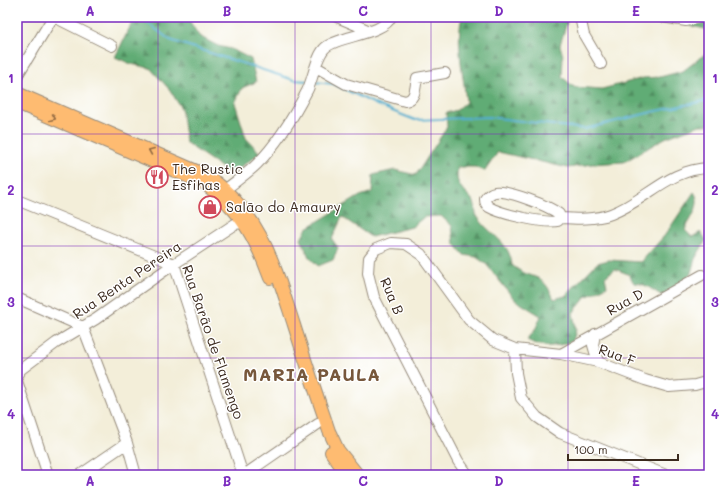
<svg xmlns="http://www.w3.org/2000/svg" width="726" height="492" font-family="Mali,sans-serif">
	<style>
		.forest { fill: url(#forest-firs); stroke: #4e6b4a }
		.lines { fill: none; stroke-linecap: round; stroke-linejoin: round }
		.stream { stroke: #53afd1; stroke-width: 2 }
		.minor-casing { stroke: #978c7c; stroke-width: 12 }
		.major-casing { stroke: #978c7c; stroke-width: 14 }
		.minor { stroke: #fff; stroke-width: 10 }
		.major { stroke: #febb71; stroke-width: 12 }
		.oneway { stroke: #936b43 }
		.grid { fill: none; stroke: #7b2cbf; stroke-width: 1; stroke-opacity: 0.55 }
		.labels { text-anchor: middle; stroke-width: 3; stroke-linejoin: round; paint-order: stroke }
		.poi-label { font-size: 14px; fill: #3b2a1e; stroke: #fff; text-anchor: start }
		.street-label { font-size: 14px; fill: #3b2a1e; stroke: #fff }
		.district-label { font-size: 18px; font-weight: bold; letter-spacing: 1px; fill: #77573b; stroke: #fff }
		.neatline { fill: none; stroke: #7b2cbf; stroke-width: 1.5 }
		.grid-label { font-size: 13px; text-anchor: middle; font-weight: bold; fill: #7b2cbf }
	</style>
	<defs>
		<pattern id="forest-firs" width="22" height="20" patternUnits="userSpaceOnUse"><rect width="22" height="20" fill="#60ac75"/><path d="M5 1l3.5 6h-7zM16 11l3.5 6h-7z" fill="#508c5f"/></pattern>
	</defs>
	<rect width="100%" height="100%" fill="#fff"/>
	<filter id="ink" filterUnits="userSpaceOnUse"><feTurbulence type="fractalNoise" baseFrequency=".025" numOctaves="2"/><feDisplacementMap in="SourceGraphic" scale="8" xChannelSelector="R" yChannelSelector="G"/><feConvolveMatrix kernelMatrix="1 2 1 2 8 2 1 2 1" color-interpolation-filters="sRGB"/></filter>
	<filter id="wash" filterUnits="userSpaceOnUse"><feTurbulence type="fractalNoise" baseFrequency=".012" numOctaves="4" result="noise"/><feDisplacementMap in="SourceGraphic" scale="16" xChannelSelector="R" yChannelSelector="G"/><feGaussianBlur stdDeviation="0.9" result="paint"/><feColorMatrix in="noise" values="0 0 0 0 0 0 0 0 0 0 0 0 0 0 0 0 0 1.4 0 .05"/><feComposite in="paint" operator="in"/></filter>
	<g filter="url(#wash)">
		<rect width="100%" height="100%" fill="#f3eed9"/>
		<!-- forest -->
		<path class="forest" d="M135,17H187L199,36L218,46L231,49L251,59L256,82L242,88L235,103L246,138L260,153L231,174L186,143L181,108L170,90L150,68L131,64L115,57Z
			M462,17H558L567,22L560,45L563,56L562,77L574,87L602,89L643,78L660,77L683,71L709,51V125H700L665,138L624,162L592,164L568,168L498,152L485,171L475,167H458C454,186 463,188 473,201C477,206 474,211 477,216C488,234 510,241 512,265C532,282 541,269 554,299L565,296L597,263L609,260L641,262L665,235L694,192C703,204 690,219 685,230L692,237L701,232L706,240L695,259L691,273L680,285L663,296C653,291 646,283 634,283L628,274L615,269L605,277L607,286L586,297L573,313L576,329L573,341C556,347 544,349 527,340L535,330L541,316L515,300L486,264L476,257L464,255L454,243L452,226L441,216L424,217L412,227L371,237L342,217L332,239L338,248L333,260L318,266L309,257L301,239L307,228L360,196L372,192L373,175L395,170L416,175L447,127L446,113L457,110L466,102C464,77 455,41 462,17Z
			M668,17H709V30L688,25Z"/>
		<g class="lines">
			<!-- stream -->
			<path class="stream" d="M140,17L170,40L294,80L308,81
				M314,82L334,84L377,105L415,120L489,117L585,129L652,112L709,100"/>
		</g>
	</g>
	<g filter="url(#ink)">
		<g class="lines">
			<!-- minor casing -->
			<g class="minor-casing">
				<path id="minor" d="M54,17L112,46
					M337,17L370,31
					M580,17L584,35L601,64
					M662,17L686,21L704,17
					M316,67L346,84L405,101C416,100 415,87 417,78L445,73
					M17,76L53,17
					M226,189C236,181 248,173 257,164C278,143 293,118 307,91C313,80 316,55 326,47C339,36 384,34 391,17
					M17,200L174,264L243,475
					M560,218L558,221C545,224 501,214 489,207C486,205 485,203 485,199C488,195 490,193 495,192C508,190 549,206 559,214L560,218C578,219 594,220 611,214C646,201 668,169 709,168
					M17,298L83,327L127,443L136,475
					M595,334L593,345L598,362
					M515,349L516,373L521,398L537,417L560,433L666,475
					M561,354L702,275
					M17,375L20,370L56,343L96,319L174,264L235,224L249,222
					M17,381L48,475
					M80,475L127,443
					M244,475L318,424
					M468,475L458,461L374,297L368,273L369,258L376,249L391,243L406,244L421,254L469,320L493,340L515,349L561,354L598,362L645,380L669,387L695,385L709,381"/>
			</g>
			<!-- major casing -->
			<g class="major-casing">
				<path id="major" d="M17,93L208,176C262,215 274,264 294,325C305,360 317,396 329,431L338,450L358,475
					M17,103L205,184C213,191 222,197 229,205C248,224 261,253 270,278
					M331,452L347,475"/>
			</g>
			<!-- minor -->
			<use href="#minor" class="minor"/>
			<!-- major -->
			<use href="#major" class="major"/>
		</g>
		<!-- one-way arrows -->
		<defs><path id="oneway-chevron" d="M-2-3.5L2.5 0L-2 3.5" fill="none" stroke-width="1.6" stroke-linecap="round" stroke-linejoin="round"/></defs>
		<g class="oneway">
			<use href="#oneway-chevron" transform="translate(53 118) rotate(23)"/>
			<use href="#oneway-chevron" transform="translate(151 151) rotate(-157)"/>
		</g>
	</g>
	<!-- grid -->
	<path class="grid" d="M158,17V475M295,17V475M431,17V475M568,17V475M17,134H709M17,246H709M17,358H709"/>
	<!-- icons -->
	<defs>
		<g id="restaurant-ring" transform="scale(1.15)"><circle r="9.5" fill="#fff" stroke="#d1495b" stroke-width="1.5"/><path d="M-5-6h1v4h1v-4h1v4h1v-4h1v5L-1.5 .5V6h-2V.5L-5-1ZM5-6V6H3V1.5H1.5Q1.5-4 5-6Z" fill="#d1495b"/></g>
		<g id="shop-ring" transform="scale(1.15)"><circle r="9.5" fill="#fff" stroke="#d1495b" stroke-width="1.5"/><path d="M-5-2.5h2.3a2.7 3.5 0 0 1 5.4 0H5L5.5 6h-11ZM-1.5-2.5h3a1.5 2.3 0 0 0-3 0Z" fill="#d1495b"/></g>
	</defs>
	<g fill-rule="evenodd">
		<use href="#restaurant-ring" x="157" y="177"/>
		<use href="#shop-ring" x="210" y="207"/>
	</g>
	<g class="labels">
		<!-- poi labels -->
		<g class="poi-label">
			<text x="172" y="174">The Rustic<tspan x="172" dy="16">Esfihas</tspan></text>
			<text x="226" y="212">Salão do Amaury</text>
		</g>
		<!-- street labels -->
		<g class="street-label">
			<text transform="translate(127 280) rotate(-34)" y="5">Rua Benta Pereira</text>
			<text transform="translate(392 296) rotate(67)" y="5">Rua B</text>
			<text transform="translate(625 302) rotate(-29)" y="5">Rua D</text>
			<text transform="translate(213 342) rotate(71)" y="5">Rua Barão de Flamengo</text>
			<text transform="translate(617 355) rotate(20)" y="5">Rua F</text>
		</g>
		<!-- district labels -->
		<g class="district-label">
			<text x="312" y="381">MARIA PAULA</text>
		</g>
	</g>
	<!-- margin -->
	<rect width="726" height="492" fill="none" stroke="#fff" stroke-width="44"/>
	<!-- scale -->
	<path d="M568 454v6h110v-6" fill="none" stroke="#3b2a1e" stroke-width="2"/>
	<text x="574" y="454" font-size="12" fill="#3b2a1e" stroke="#ffffff" stroke-width="3" paint-order="stroke">100 m</text>
	<rect x="22" y="22" width="682" height="448" class="neatline"/>
	<g class="grid-label">
		<text x="90" y="16">A</text>
		<text x="227" y="16">B</text>
		<text x="363" y="16">C</text>
		<text x="499" y="16">D</text>
		<text x="636" y="16">E</text>
		<text x="11" y="83">1</text>
		<text x="715" y="83">1</text>
		<text x="11" y="195">2</text>
		<text x="715" y="195">2</text>
		<text x="11" y="307">3</text>
		<text x="715" y="307">3</text>
		<text x="11" y="419">4</text>
		<text x="715" y="419">4</text>
		<text x="90" y="486">A</text>
		<text x="227" y="486">B</text>
		<text x="363" y="486">C</text>
		<text x="499" y="486">D</text>
		<text x="636" y="486">E</text>
	</g>
</svg>
